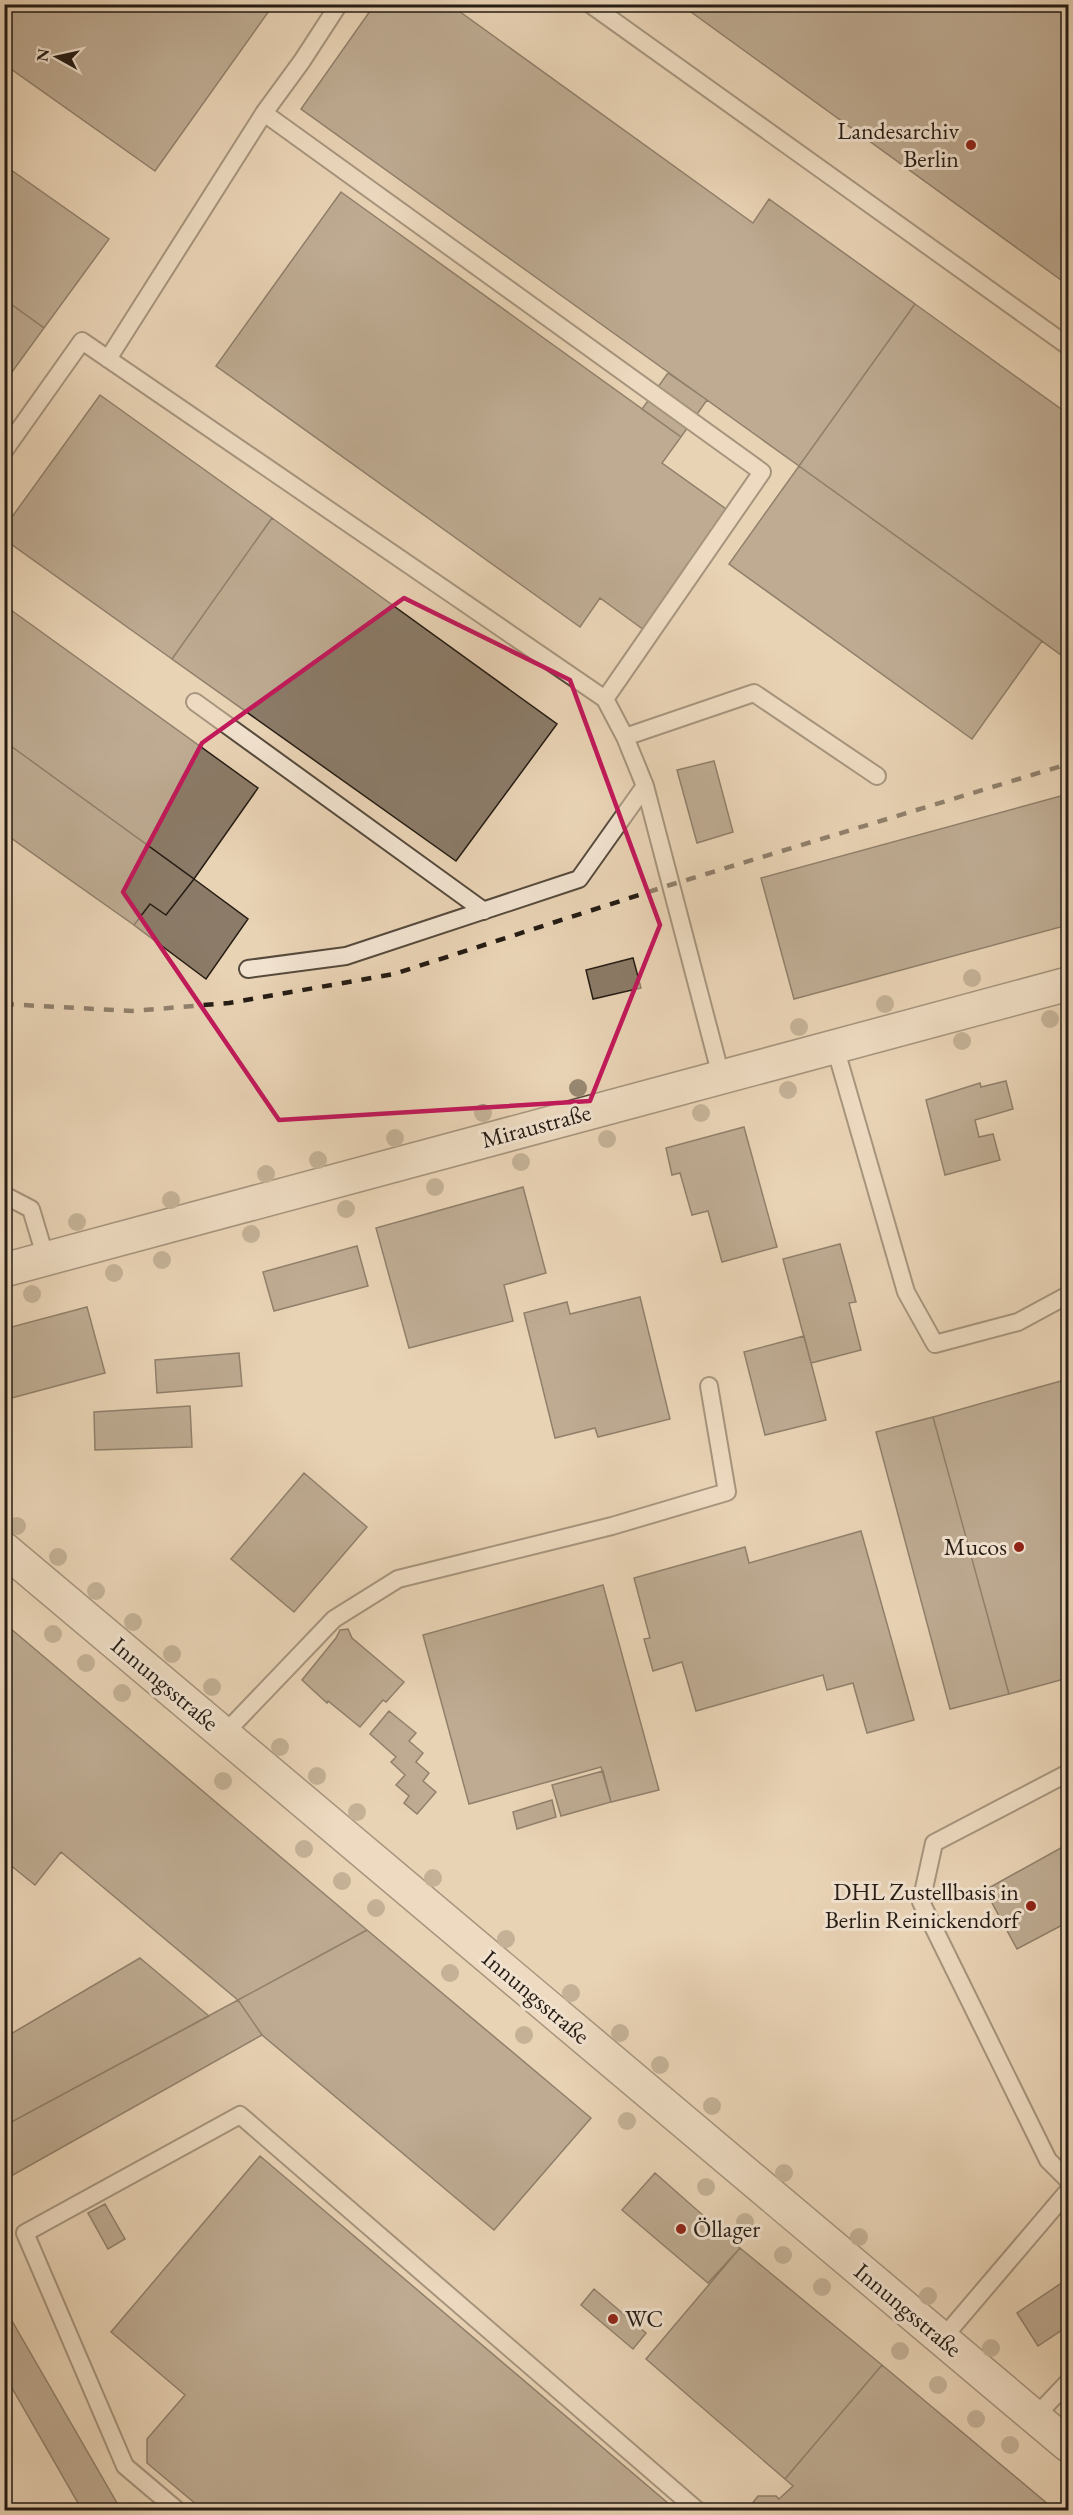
<svg xmlns="http://www.w3.org/2000/svg" width="1073" height="2515" font-family="'EB Garamond',serif">
	<style>
		.building { fill: #8b7b68; stroke: #251c14; stroke-width: 1.5 }
		.lines { fill: none; stroke-linecap: round; stroke-linejoin: round }
		.service-casing { stroke: #564a3c; stroke-width: 20 }
		.minor-casing { stroke: #564a3c; stroke-width: 36 }
		.service { stroke: #f1e2cf; stroke-width: 16 }
		.minor { stroke: #f1e2cf; stroke-width: 33 }
		.rail { stroke: #251c14; stroke-width: 4.5; stroke-dasharray: 10 10; stroke-linecap: butt }
		.tree { fill: #988872 }
		.marked { fill: none; stroke: #c2185b; stroke-width: 4.5; stroke-linejoin: round }
		.poi-dot { fill: #8f2418; stroke: #f1e2cf; stroke-width: 2 }
		.labels { text-anchor: middle; stroke-width: 6; stroke-linejoin: round; paint-order: stroke }
		.poi-label { font-size: 24px; fill: #251c14; stroke: #f1e2cf; text-anchor: end }
		.street-label { font-size: 24px; fill: #251c14; stroke: #f1e2cf }
	</style>
	<rect width="100%" height="100%" fill="#e9d3b5"/>
	<filter id="stains"><feTurbulence type="fractalNoise" baseFrequency=".00333" numOctaves="4"/><feColorMatrix values="0 0 0 0 .2 0 0 0 0 .09 0 0 0 0 .02 0 0 0 .5 -.17"/></filter>
	<radialGradient id="worn" r=".72"><stop offset=".6" stop-color="#630" stop-opacity="0"/><stop offset="1" stop-color="#630" stop-opacity=".3"/></radialGradient>
	<!-- building -->
	<path class="building" d="M4,4H274L155,171L4,64Z
		M375,4H449L753,223L769,199L915,304L799,466L301,109Z
		M680,4H1068V285Z
		M4,165L109,239L44,328L4,299Z
		M341,192L681,437L662,463L729,511L644,630L600,598L580,627L216,366Z
		M4,299L44,328L4,383Z
		M915,304L1068,414V660L799,466Z
		M668,373L707,400L681,437L642,409Z
		M100,395L272,518L172,659L4,539V528Z
		M799,466L1042,641L972,739L729,564Z
		M272,518L557,724L456,861L172,659Z
		M4,605L258,788L194,879L4,741Z
		M4,741L194,879L166,915L150,904L134,925L4,833Z
		M714,761L733,832L697,843L677,770Z
		M1068,794V925L794,999L761,878Z
		M194,879L248,919L206,979L134,925L150,904L166,915Z
		M4,890L11,895L4,904Z
		M633,958L641,988L593,999L586,970Z
		M1006,1081L1013,1109L975,1120L979,1137L993,1134L1000,1160L945,1175L926,1100L980,1083L981,1087Z
		M744,1127L777,1247L722,1262L708,1211L692,1215L680,1173L672,1175L666,1148Z
		M523,1187L546,1273L504,1285L513,1321L409,1348L376,1228Z
		M840,1244L856,1302L849,1303L861,1350L811,1363L783,1259Z
		M357,1246L368,1286L274,1311L263,1272Z
		M640,1297L670,1419L598,1437L595,1428L555,1438L524,1313L567,1302L570,1314Z
		M87,1307L105,1373L4,1400V1329Z
		M804,1336L826,1420L765,1435L744,1352Z
		M239,1353L242,1386L157,1393L155,1360Z
		M1068,1379V1678L1009,1694L933,1417Z
		M190,1406L192,1447L95,1450L94,1412Z
		M933,1417L1009,1694L950,1709L876,1432Z
		M304,1473L367,1527L294,1612L231,1559Z
		M861,1531L914,1720L867,1733L853,1683L827,1690L823,1675L696,1711L682,1662L653,1671L644,1639L650,1638L634,1578L745,1547L749,1563Z
		M603,1585L659,1790L611,1802L601,1767L469,1804L423,1635Z
		M4,1623L367,1930L238,2000L61,1852L35,1885L4,1860Z
		M348,1629L352,1638L404,1682L386,1702L383,1700L360,1727L328,1701L327,1703L302,1680L336,1638L340,1630Z
		M389,1711L416,1733L409,1741L423,1753L416,1762L429,1773L423,1781L436,1792L417,1814L404,1803L409,1796L396,1785L405,1775L391,1762L396,1757L370,1734Z
		M603,1771L611,1802L561,1816L552,1785Z
		M552,1800L556,1817L517,1829L513,1812Z
		M1068,1844V1922L1017,1949L985,1890Z
		M367,1930L591,2118L494,2230L262,2035L238,2000Z
		M140,1958L209,2016L4,2126V2038Z
		M238,2000L262,2035L4,2180V2126Z
		M260,2156L676,2510H203L147,2463V2439L185,2395L111,2332Z
		M655,2173L740,2248L708,2283L622,2210Z
		M105,2204L125,2239L108,2249L88,2213Z
		M740,2248L882,2365L785,2479L646,2359Z
		M1063,2282L1068,2290V2326L1038,2346L1017,2313Z
		M594,2289L646,2333L633,2349L581,2305Z
		M4,2307L121,2510H82L4,2374Z
		M882,2365L1055,2510H747L758,2496H776L779,2499L793,2486L785,2479Z"/>
	<g class="lines">
		<!-- service casing -->
		<g class="service-casing">
			<path id="service" d="M590,4L1068,346
				M264,113L302,61L339,4
				M108,359L264,113L762,472L605,699
				M4,451L82,341L605,699L625,737L645,786L721,1076
				M195,702L484,911
				M625,737L754,693L877,776
				M248,969L346,956L579,879L645,786
				M835,1047L906,1292L935,1344L1018,1322L1068,1295
				M4,1195L31,1209L46,1259
				M224,1734L334,1619L398,1579L612,1526L727,1492L709,1386
				M1068,1773L934,1843L921,1902L1048,2160L1068,2180
				M942,2339L1068,2191
				M1035,2417L1068,2382
				M177,2510L125,2466L25,2233L240,2115L697,2510"/>
		</g>
		<!-- minor casing -->
		<g class="minor-casing">
			<path id="minor" d="M4,1270L1068,984
				M4,1549L1068,2445"/>
		</g>
		<!-- service -->
		<use href="#service" class="service"/>
		<!-- minor -->
		<use href="#minor" class="minor"/>
		<!-- rail -->
		<path class="rail" d="M4,1004L132,1011L229,1003L394,974L670,885L1068,764"/>
	</g>
	<!-- trees -->
	<g class="tree">
		<circle cx="972" cy="978" r="9"/>
		<circle cx="885" cy="1004" r="9"/>
		<circle cx="1050" cy="1019" r="9"/>
		<circle cx="799" cy="1027" r="9"/>
		<circle cx="962" cy="1041" r="9"/>
		<circle cx="578" cy="1088" r="9"/>
		<circle cx="788" cy="1090" r="9"/>
		<circle cx="483" cy="1113" r="9"/>
		<circle cx="701" cy="1113" r="9"/>
		<circle cx="395" cy="1138" r="9"/>
		<circle cx="607" cy="1139" r="9"/>
		<circle cx="318" cy="1160" r="9"/>
		<circle cx="521" cy="1162" r="9"/>
		<circle cx="266" cy="1174" r="9"/>
		<circle cx="435" cy="1187" r="9"/>
		<circle cx="171" cy="1200" r="9"/>
		<circle cx="346" cy="1209" r="9"/>
		<circle cx="77" cy="1222" r="9"/>
		<circle cx="251" cy="1234" r="9"/>
		<circle cx="162" cy="1260" r="9"/>
		<circle cx="114" cy="1273" r="9"/>
		<circle cx="32" cy="1294" r="9"/>
		<circle cx="17" cy="1526" r="9"/>
		<circle cx="58" cy="1557" r="9"/>
		<circle cx="96" cy="1591" r="9"/>
		<circle cx="133" cy="1622" r="9"/>
		<circle cx="53" cy="1634" r="9"/>
		<circle cx="172" cy="1654" r="9"/>
		<circle cx="86" cy="1663" r="9"/>
		<circle cx="212" cy="1687" r="9"/>
		<circle cx="122" cy="1693" r="9"/>
		<circle cx="280" cy="1747" r="9"/>
		<circle cx="317" cy="1776" r="9"/>
		<circle cx="223" cy="1781" r="9"/>
		<circle cx="357" cy="1812" r="9"/>
		<circle cx="304" cy="1849" r="9"/>
		<circle cx="433" cy="1878" r="9"/>
		<circle cx="342" cy="1881" r="9"/>
		<circle cx="376" cy="1908" r="9"/>
		<circle cx="506" cy="1939" r="9"/>
		<circle cx="450" cy="1973" r="9"/>
		<circle cx="571" cy="1993" r="9"/>
		<circle cx="620" cy="2033" r="9"/>
		<circle cx="524" cy="2035" r="9"/>
		<circle cx="660" cy="2065" r="9"/>
		<circle cx="712" cy="2106" r="9"/>
		<circle cx="627" cy="2121" r="9"/>
		<circle cx="784" cy="2173" r="9"/>
		<circle cx="706" cy="2187" r="9"/>
		<circle cx="745" cy="2222" r="9"/>
		<circle cx="859" cy="2237" r="9"/>
		<circle cx="783" cy="2255" r="9"/>
		<circle cx="822" cy="2287" r="9"/>
		<circle cx="928" cy="2296" r="9"/>
		<circle cx="991" cy="2348" r="9"/>
		<circle cx="900" cy="2351" r="9"/>
		<circle cx="938" cy="2385" r="9"/>
		<circle cx="976" cy="2419" r="9"/>
		<circle cx="1010" cy="2445" r="9"/>
	</g>
	<!-- marked area -->
	<path d="M0 0H1073V2515H0ZM404,598L570,680L660,925L590,1101L279,1120L123,892L202,743Z" fill="#e9d3b5" fill-opacity=".55" fill-rule="evenodd"/>
	<path class="marked" d="M404,598L570,680L660,925L590,1101L279,1120L123,892L202,743Z"/>
	<!-- markers -->
	<g class="poi-dot">
		<circle cx="971" cy="145" r="6"/>
		<circle cx="1019" cy="1547" r="6"/>
		<circle cx="1031" cy="1906" r="6"/>
		<circle cx="681" cy="2229" r="6"/>
		<circle cx="613" cy="2319" r="6"/>
	</g>
	<g class="labels">
		<!-- poi labels -->
		<g class="poi-label">
			<text x="959" y="139">Landesarchiv<tspan x="959" dy="28">Berlin</tspan></text>
			<text x="1007" y="1555">Mucos</text>
			<text x="1019" y="1900">DHL Zustellbasis in<tspan x="1019" dy="28">Berlin Reinickendorf</tspan></text>
			<text x="693" y="2237" text-anchor="start">Öllager</text>
			<text x="625" y="2327" text-anchor="start">WC</text>
		</g>
		<!-- street labels -->
		<g class="street-label">
			<text transform="translate(536 1126) rotate(-15)" y="8">Miraustraße</text>
			<text transform="translate(165 1684) rotate(40)" y="8">Innungsstraße</text>
			<text transform="translate(536 1997) rotate(40)" y="8">Innungsstraße</text>
			<text transform="translate(908 2310) rotate(40)" y="8">Innungsstraße</text>
		</g>
	</g>
	<!-- margin -->
	<rect width="1073" height="2515" fill="none" stroke="#e9d3b5" stroke-width="24"/>
	<rect x="6" y="6" width="1061" height="2503" fill="none" stroke="#251c14" stroke-width="3"/>
	<rect x="12" y="12" width="1049" height="2491" fill="none" stroke="#251c14" stroke-width="1.5"/>
	<!-- north arrow -->
	<g transform="translate(57 57) rotate(278)" stroke="#f1e2cf" stroke-width="4.5" paint-order="stroke">
	<path d="M0-4.5L10 22L0 15L-10 22Z" fill="#251c14"/>
	<text y="-9" font-size="16" font-weight="bold" text-anchor="middle" fill="#251c14">N</text>
	</g>
	<rect width="100%" height="100%" filter="url(#stains)"/>
	<rect width="100%" height="100%" fill="url(#worn)"/>
</svg>
